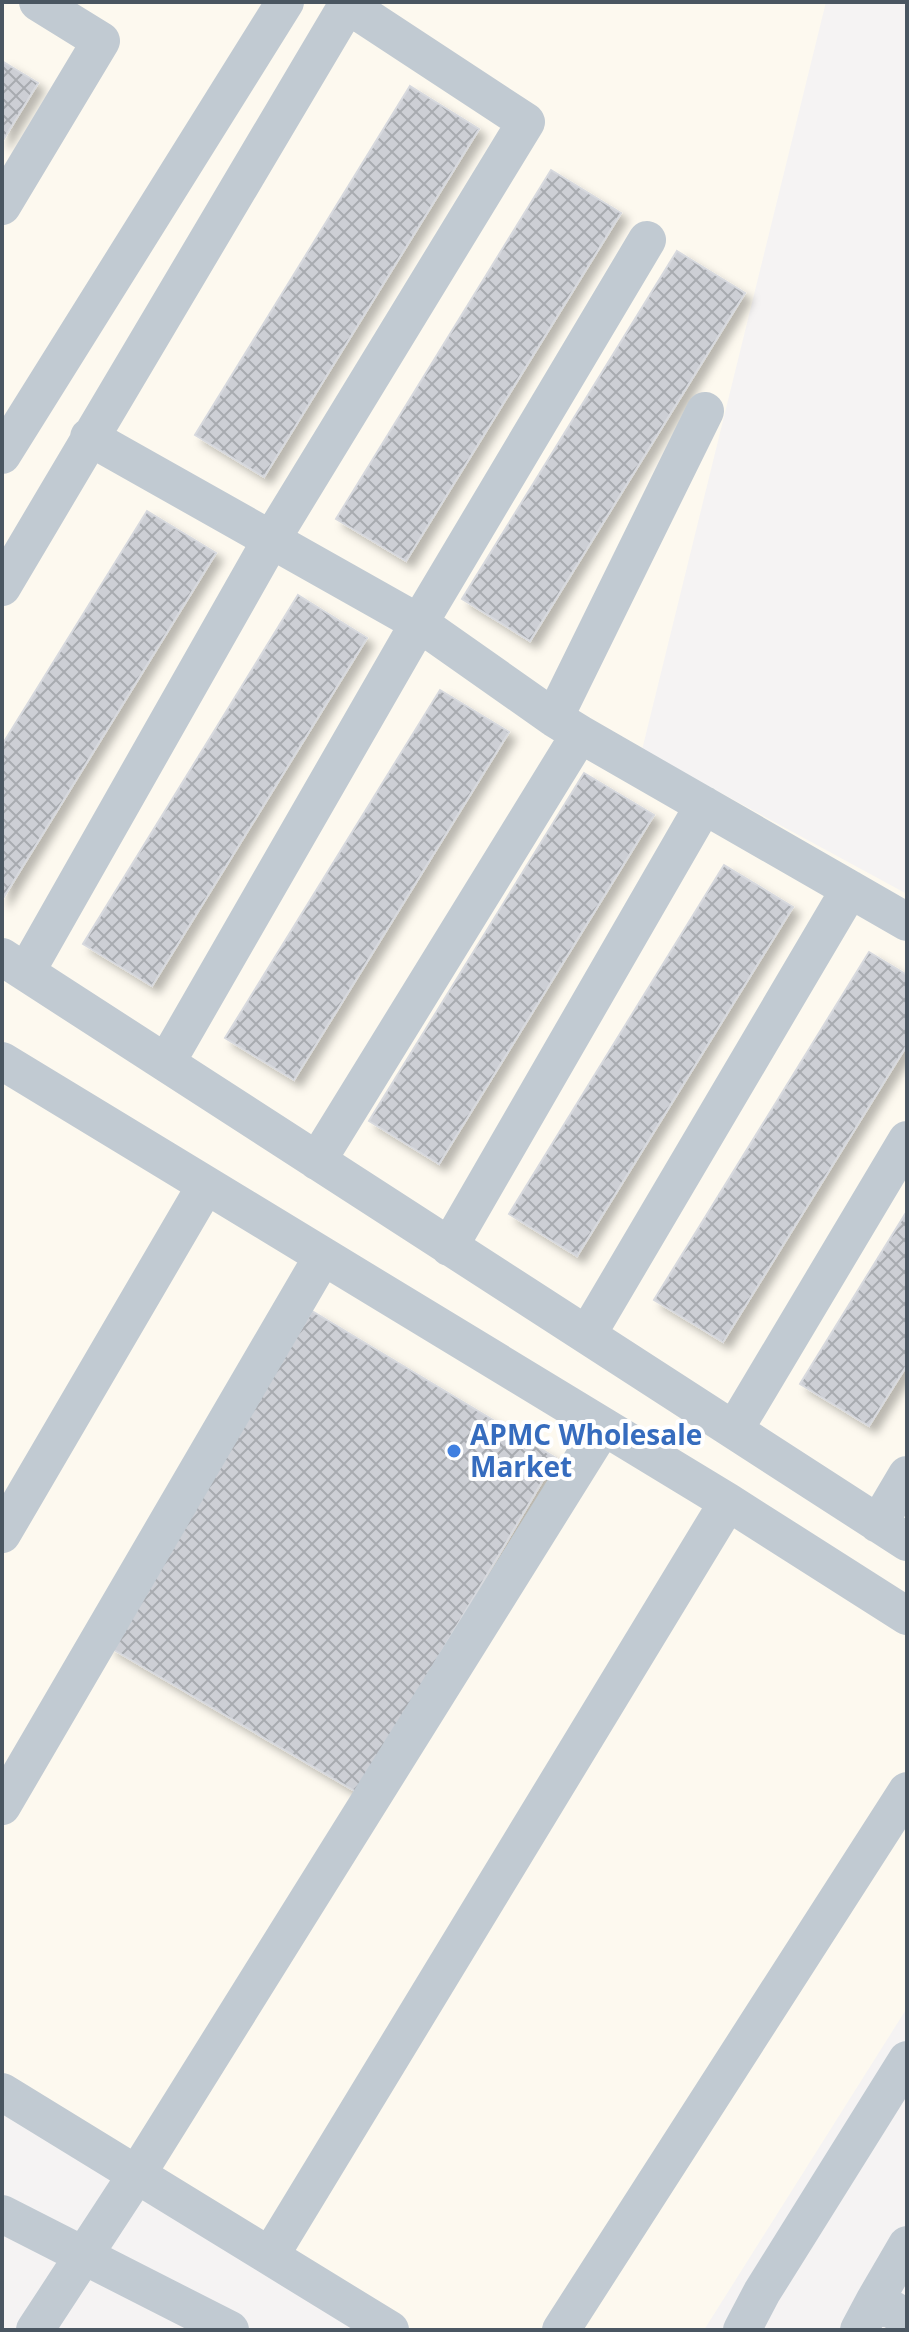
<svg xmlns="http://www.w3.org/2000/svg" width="909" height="2332" font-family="'Open Sans',sans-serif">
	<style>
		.commercial { fill: #fdf9ef }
		.building { fill: url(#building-cross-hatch); stroke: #d7d9de; stroke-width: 2; filter: url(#shadow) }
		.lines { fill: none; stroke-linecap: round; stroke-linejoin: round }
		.minor { stroke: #c1cad2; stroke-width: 38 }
		.shop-dot { fill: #3f7fe0; stroke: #fff; stroke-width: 3 }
		.labels { text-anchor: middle; stroke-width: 8; stroke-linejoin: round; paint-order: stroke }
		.shop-label { font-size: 28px; font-weight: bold; fill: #366cbe; stroke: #fff; text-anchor: start }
	</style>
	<defs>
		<pattern id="building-cross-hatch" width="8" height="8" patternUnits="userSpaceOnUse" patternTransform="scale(2)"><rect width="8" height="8" fill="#cdcfd5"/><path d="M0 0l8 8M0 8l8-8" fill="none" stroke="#a8abb0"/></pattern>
		<filter id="shadow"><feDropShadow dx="7" dy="7" stdDeviation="4" flood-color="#0004"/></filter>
	</defs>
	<rect width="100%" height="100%" fill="#f5f3f3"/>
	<!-- commercial -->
	<path class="commercial" d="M2,2H826L642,750L907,894V2008L704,2330H390L2,2111Z"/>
	<!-- building -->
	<path class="building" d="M2,61L38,83L2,142Z
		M410,86L479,129L264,477L195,435Z
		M551,170L621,213L406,561L336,519Z
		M677,251L745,293L530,641L462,599Z
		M147,511L216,553L2,900V745Z
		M298,595L367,638L152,986L83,944Z
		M440,690L509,732L294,1080L225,1038Z
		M584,773L654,815L439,1164L369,1121Z
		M724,865L793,907L577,1256L509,1214Z
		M869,952L907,975V1045L723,1342L654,1300Z
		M907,1211V1365L869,1426L800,1384Z
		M312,1311L556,1458L358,1793L109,1647Z"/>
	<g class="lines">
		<!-- minor -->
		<path class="minor" d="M2,206L101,41L38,2
			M89,437L419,623L554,718L580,734L317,1161
			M2,455L285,2
			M2,587L349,2
			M554,718L705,411
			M580,734L907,922
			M2,957L907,1542
			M26,972L271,540L526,122L348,5
			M2,1061L728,1502L907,1616
			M166,1063L419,623L647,240
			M449,1247L704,805
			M587,1335L850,889
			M734,1430L907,1140
			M878,1524L907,1475
			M2,1534L206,1185
			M2,1806L323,1256
			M2,2092L390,2330
			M2,2214L230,2330
			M270,2256L728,1502
			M875,2300L907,2245
			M35,2330L137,2174L603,1427
			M561,2330L907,1791
			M742,2330L762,2292L907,2060
			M859,2330L875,2300L907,2318"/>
	</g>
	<!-- markers -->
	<circle class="shop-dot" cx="454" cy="1451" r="8"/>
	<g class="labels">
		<!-- shop labels -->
		<g class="shop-label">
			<text x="470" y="1445">APMC Wholesale<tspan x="470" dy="32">Market</tspan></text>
		</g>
	</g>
	<!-- border -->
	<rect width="909" height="2332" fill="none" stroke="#4a5661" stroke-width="8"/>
</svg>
